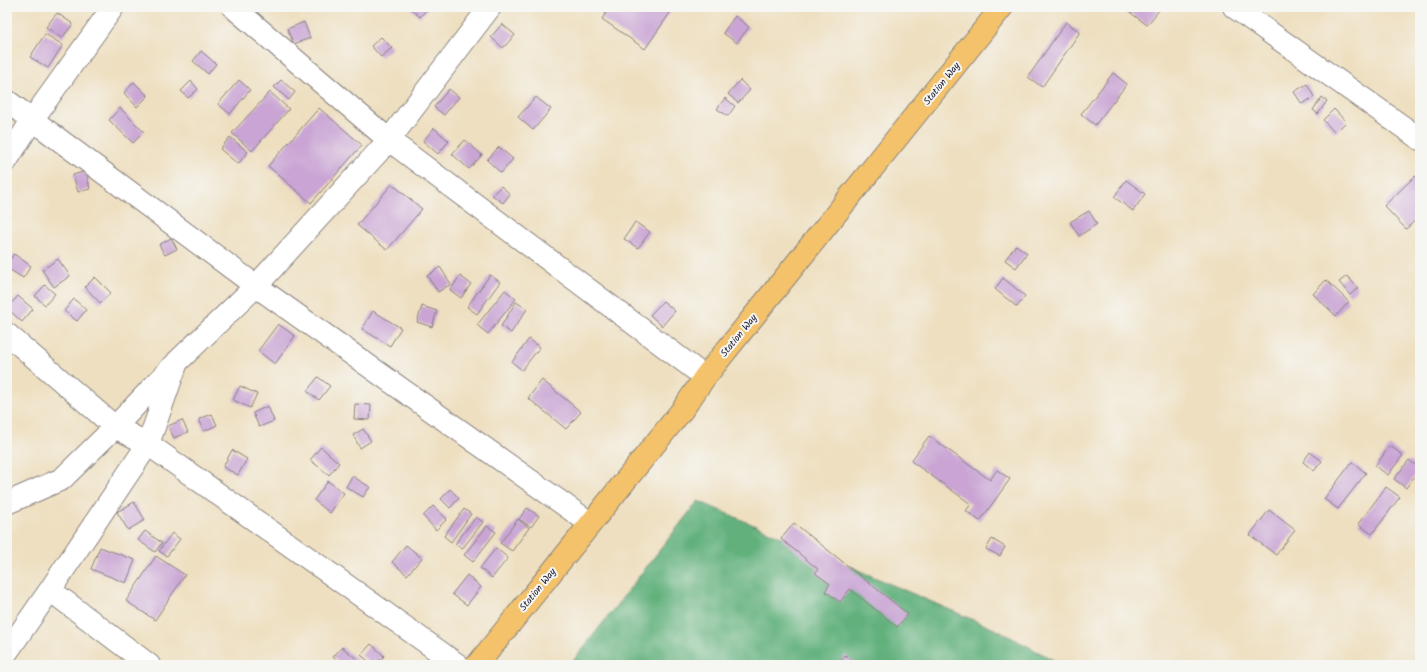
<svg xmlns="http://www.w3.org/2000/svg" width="1427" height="672" font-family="Kalam,sans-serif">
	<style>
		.forest { fill: #62b17d; stroke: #426a5c }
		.building { fill: #c9a4d4 }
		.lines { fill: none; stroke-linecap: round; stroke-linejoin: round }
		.minor-casing { stroke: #88807e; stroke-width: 24 }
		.major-casing { stroke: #88807e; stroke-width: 24 }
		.minor { stroke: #fff; stroke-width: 22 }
		.major { stroke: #f3c26a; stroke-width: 22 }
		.labels { text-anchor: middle; stroke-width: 4; stroke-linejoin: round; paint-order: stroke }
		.street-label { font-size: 10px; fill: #22223b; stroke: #f6f6f2 }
	</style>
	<rect width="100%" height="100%" fill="#f6f6f2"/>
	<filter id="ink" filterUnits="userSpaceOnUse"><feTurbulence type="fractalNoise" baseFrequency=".025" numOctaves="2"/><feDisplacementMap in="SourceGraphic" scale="8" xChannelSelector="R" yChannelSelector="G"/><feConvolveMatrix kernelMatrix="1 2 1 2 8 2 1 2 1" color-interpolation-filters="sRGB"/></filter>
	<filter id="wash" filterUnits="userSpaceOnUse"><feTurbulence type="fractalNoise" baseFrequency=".012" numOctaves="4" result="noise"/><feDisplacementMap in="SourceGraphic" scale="16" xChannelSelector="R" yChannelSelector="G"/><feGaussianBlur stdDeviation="0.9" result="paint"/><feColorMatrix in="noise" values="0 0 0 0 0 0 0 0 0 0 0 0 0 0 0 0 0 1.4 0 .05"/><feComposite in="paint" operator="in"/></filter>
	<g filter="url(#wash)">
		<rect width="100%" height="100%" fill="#eedfc0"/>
		<!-- forest -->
		<path class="forest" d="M698,501L999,631L1063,665H570Z"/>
		<g id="blocks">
			<!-- building -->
			<path class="building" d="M413,7H429L420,17L411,9Z
				M610,7H674L645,49L602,19Z
				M1123,7H1157L1160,9L1147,25Z
				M57,13L73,24L62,38L46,27Z
				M735,16L749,27L737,43L723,33Z
				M304,22L310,38L294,44L287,29Z
				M1066,22L1080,32L1042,87L1028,77Z
				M502,24L515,35L503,48L491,37Z
				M45,34L63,45L48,68L30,57Z
				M381,37L392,48L381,57L371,46Z
				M201,51L216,64L208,74L193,61Z
				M1113,73L1127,84L1095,125L1081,114Z
				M239,80L250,90L230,114L218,104Z
				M281,80L295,92L289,100L274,87Z
				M740,80L750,90L738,103L728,94Z
				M191,81L198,89L188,98L181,91Z
				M134,82L148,96L137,107L124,93Z
				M1307,84L1314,97L1302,104L1294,92Z
				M449,89L459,97L444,115L434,107Z
				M270,92L289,109L252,151L232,133Z
				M536,97L551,109L533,130L518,117Z
				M1322,97L1327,101L1318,114L1313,110Z
				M725,98L735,106L728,116L717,109Z
				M120,108L144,132L133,143L109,120Z
				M319,108L362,145L311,203L268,166Z
				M1334,109L1346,122L1335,133L1323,120Z
				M434,128L449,141L438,154L423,141Z
				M230,137L248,152L238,164L220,149Z
				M465,140L482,155L469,169L452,154Z
				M499,147L513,159L501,173L487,160Z
				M86,171L90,189L78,192L73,175Z
				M1415,176L1420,182V216L1406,229L1384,206Z
				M1126,180L1145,194L1133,211L1114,197Z
				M392,184L422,209L387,250L357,225Z
				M501,186L510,194L503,203L492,195Z
				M1089,211L1097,224L1079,236L1070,222Z
				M635,222L650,232L638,248L624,239Z
				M171,238L177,249L165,255L159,245Z
				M1016,245L1027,253L1016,268L1005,260Z
				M14,254L31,266L23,278L7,268V264Z
				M58,259L70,276L54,287L42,270Z
				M440,267L451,284L438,292L427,276Z
				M490,275L500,282L477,314L467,307Z
				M460,276L471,284L461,298L450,290Z
				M1347,276L1358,288L1350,295L1339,282Z
				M95,277L111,293L100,303L85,287Z
				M1003,278L1025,296L1017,307L995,289Z
				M1326,280L1349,302L1336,316L1313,294Z
				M45,285L55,294L45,305L35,296Z
				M505,290L516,299L488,334L477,325Z
				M18,296L33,309L22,322L7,308Z
				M74,299L86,310L77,321L64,311Z
				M663,301L675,311L662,326L650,315Z
				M516,302L527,309L511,333L501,326Z
				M422,306L437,311L432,327L417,322Z
				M373,311L401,328L390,346L362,329Z
				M278,324L295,336L275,364L258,351Z
				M529,339L540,347L522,370L512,362Z
				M318,377L330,386L319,400L307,391Z
				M542,380L581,412L566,429L528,398Z
				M240,386L257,394L250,408L233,400Z
				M355,404L371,405L370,420L354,419Z
				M268,406L274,421L259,427L253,413Z
				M212,414L217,425L204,431L199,419Z
				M182,420L188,432L174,438L168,426Z
				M363,429L371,441L360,448L353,435Z
				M929,436L990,480L997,470L1010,479L980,521L966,511L971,504L911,461Z
				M1390,446L1403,455L1388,475L1375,466Z
				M321,447L339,463L329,475L310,460Z
				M232,450L247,459L238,475L223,467Z
				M1310,452L1322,461L1314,471L1303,462Z
				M1409,460L1420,469L1406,488L1394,479Z
				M1352,462L1366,473L1338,509L1324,499Z
				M352,476L370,487L363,497L346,487Z
				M328,481L344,493L330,513L314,500Z
				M1386,487L1400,497L1372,534L1358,524Z
				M450,489L459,498L450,508L441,499Z
				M134,502L145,520L128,530L117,512Z
				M433,506L447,519L436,530L423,516Z
				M527,508L539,516L531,527L519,519Z
				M464,509L471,514L451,542L444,536Z
				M1269,510L1295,530L1276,555L1250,535Z
				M476,517L483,522L462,549L455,544Z
				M518,519L529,528L512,551L500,543Z
				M794,523L908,614L897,627L850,589L840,602L825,591L830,584L815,573L818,569L781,539Z
				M487,526L496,532L473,562L464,555Z
				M145,531L162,543L155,552L138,540Z
				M172,533L180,539L167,556L159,551Z
				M992,539L1005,547L1000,556L986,549Z
				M406,545L422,558L407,575L392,562Z
				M100,547L135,560L126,583L91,569Z
				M496,548L508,558L492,578L480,568Z
				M156,556L185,575L155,620L126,601Z
				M467,575L481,587L467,605L452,594Z
				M371,644L384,656L376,665H373L361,655Z
				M342,647L357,659L352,665H342L333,657Z
				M845,655L858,665H838Z"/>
		</g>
	</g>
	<g filter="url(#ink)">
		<use href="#blocks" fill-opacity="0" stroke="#88807e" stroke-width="1"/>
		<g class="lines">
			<!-- minor casing -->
			<g class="minor-casing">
				<path id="minor" d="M233,7L389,140L705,377
					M1234,7L1420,139
					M7,101L256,286L590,523
					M7,160L32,120L113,7
					M7,334L115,427L148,444L458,665
					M7,503L62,479L115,427L172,367
					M50,590L149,665
					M7,652L50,590L148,444L177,362L256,286L389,140L490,7"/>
			</g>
			<!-- major casing -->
			<g class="major-casing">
				<path id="major" d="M477,665L683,409L705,377L1002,7"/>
			</g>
			<!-- minor -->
			<use href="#minor" class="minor"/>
			<!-- major -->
			<use href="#major" class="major"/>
		</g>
	</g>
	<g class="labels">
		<!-- street labels -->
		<g class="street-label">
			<text transform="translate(941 83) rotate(-51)" y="4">Station Way</text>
			<text transform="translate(738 335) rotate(-51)" y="4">Station Way</text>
			<text transform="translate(537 589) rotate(-51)" y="4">Station Way</text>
		</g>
	</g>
	<!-- margin -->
	<rect width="1427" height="672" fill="none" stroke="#f6f6f2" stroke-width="24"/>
</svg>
